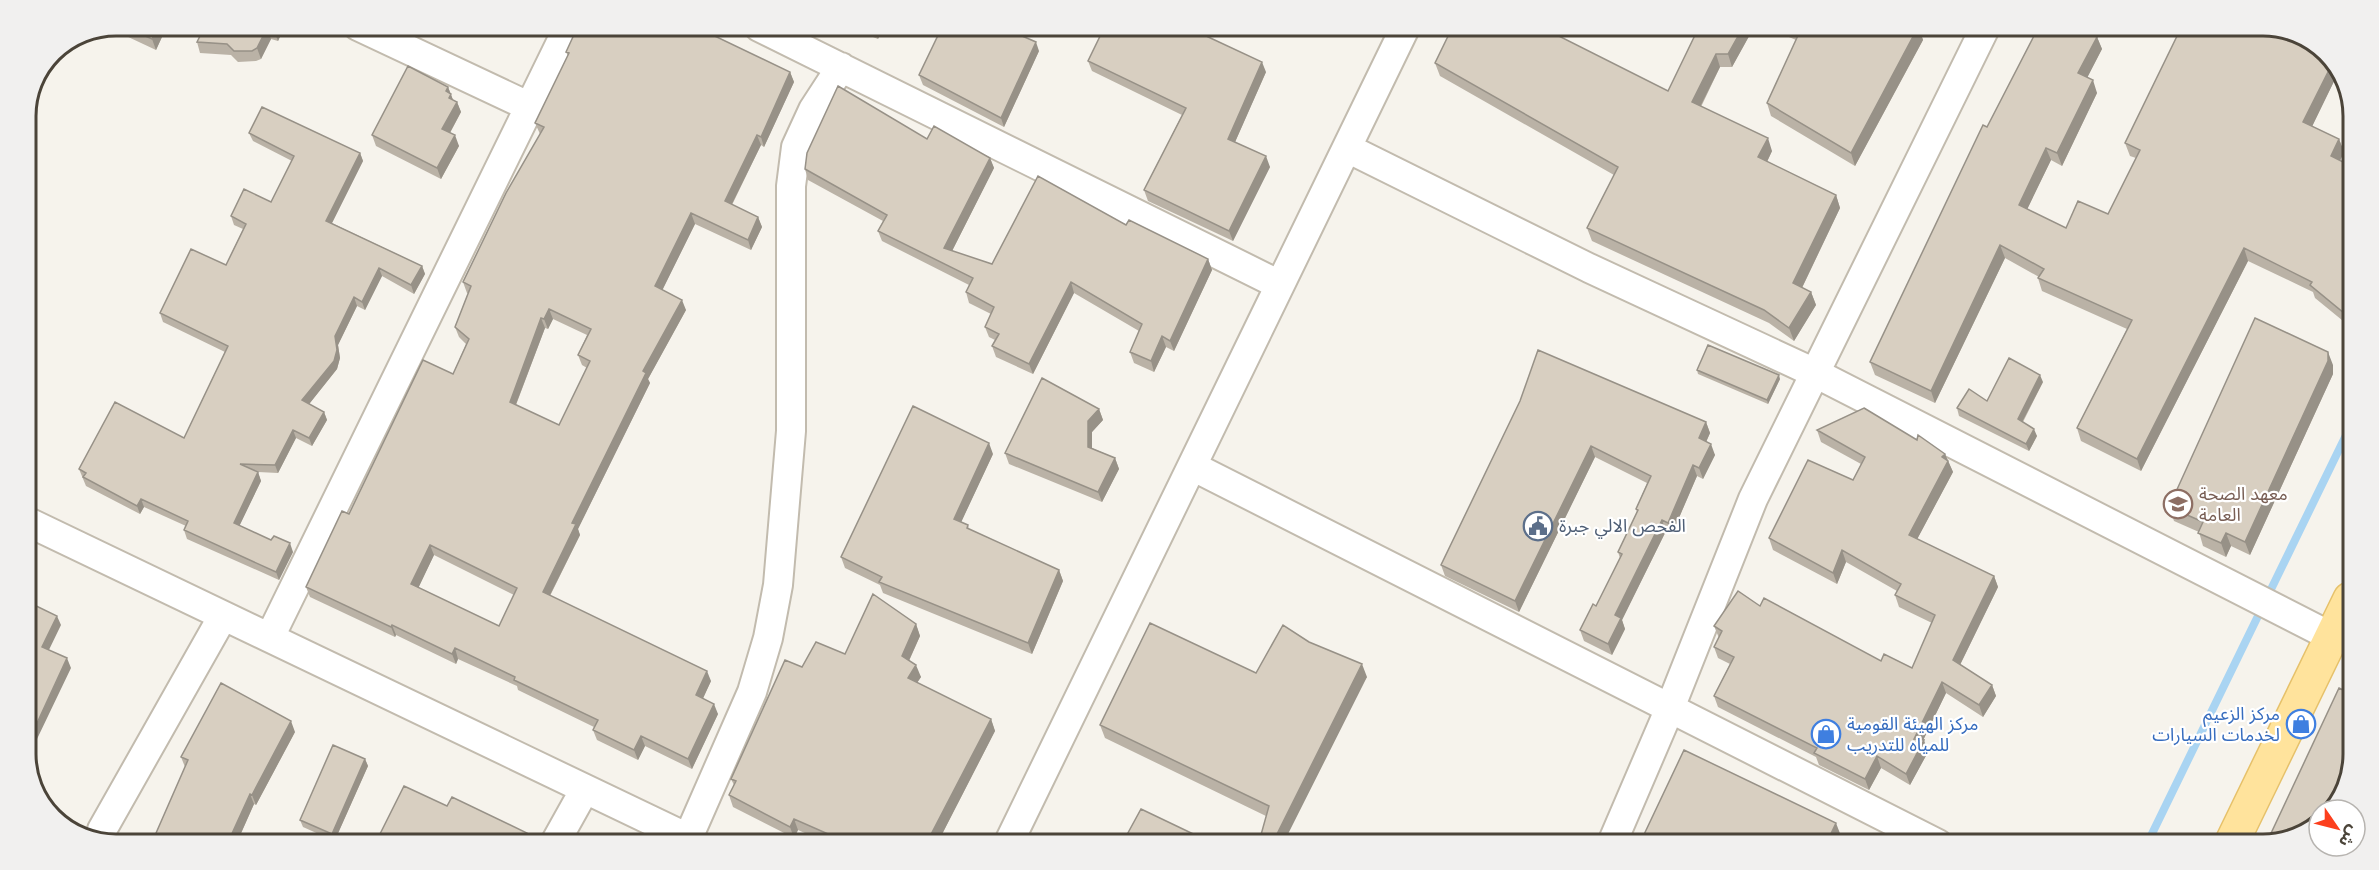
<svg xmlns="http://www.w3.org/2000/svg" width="2379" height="870" font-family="Arial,'Noto Sans Arabic',sans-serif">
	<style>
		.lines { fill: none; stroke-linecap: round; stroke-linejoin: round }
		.stream { stroke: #a9d4f2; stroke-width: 8 }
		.minor-casing { stroke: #c2bbae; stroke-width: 32 }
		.major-casing { stroke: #e6c16a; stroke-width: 36 }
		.minor { stroke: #fff; stroke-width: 28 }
		.major { stroke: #ffe39c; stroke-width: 33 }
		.wall { fill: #bab2a6; fill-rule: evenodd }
		.shaded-wall { fill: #979187 }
		.building { fill: #d8cfc1; stroke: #979187; stroke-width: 1.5; fill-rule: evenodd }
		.labels { text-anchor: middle; stroke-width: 4.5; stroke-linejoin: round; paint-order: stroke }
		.education-label { font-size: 18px; fill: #785e54; stroke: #fff; text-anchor: start }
		.service-label { font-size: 18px; fill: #4e5e75; stroke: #fff; text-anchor: start }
		.shop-label { font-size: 18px; fill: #366cbe; stroke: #fff; text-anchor: end }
		.rim { fill: none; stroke: #4b4439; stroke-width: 3 }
	</style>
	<rect width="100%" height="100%" fill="#f6f3ec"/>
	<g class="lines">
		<!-- stream -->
		<path class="stream" d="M2147,844L2351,425"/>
		<!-- minor casing -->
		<g class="minor-casing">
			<path id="minor" d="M358,26L528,106
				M759,27L1280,285
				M1347,148L1589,268L1817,374L2332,637
				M1192,466L1938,844
				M26,521L694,841
				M270,637L569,26
				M688,838L752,692L768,638L778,585L791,431V186L796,147L813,110L841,67
				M99,840L102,830L223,616
				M556,841L585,789
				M1009,842L1405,28
				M1612,843L1670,708L1753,499L1984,30"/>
		</g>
		<!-- major casing -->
		<g class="major-casing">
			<path id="major" d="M2231,844L2350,599"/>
		</g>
		<!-- minor -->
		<use href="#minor" class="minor"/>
		<!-- major -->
		<use href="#major" class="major"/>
	</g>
	<!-- wall -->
	<path class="wall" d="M116,26H167L156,50L109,28Z
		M205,26H285L278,41L271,39L261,59L256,61L238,62L231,55L200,53L197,42Z
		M848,27H883L878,39Z
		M1698,29H1753L1732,67H1720L1701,107L1772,151L1767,162L1836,195L1840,208L1802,288L1811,292L1816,305L1794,341L1769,323L1592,241L1587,228L1614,175L1440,76L1435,63L1668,91Z
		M1770,29H1924L1921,34L1923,40L1855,166L1771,116L1767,103L1796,40Z
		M2097,37L2102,49L2087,77L2097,93L2062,166L2051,160L2027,209L2066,228L2108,214L2136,158L2130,156L2125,143L2339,71L2312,126L2339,139L2344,152L2340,161L2348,325L2315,298L2313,292L2248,261L2141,471L2081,441L2077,428L2127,329L2042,291L2038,278L2039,277L2005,258L1935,403L1875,375L1870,362L1987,127Z
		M1039,51L1004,127L923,85L919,75Z
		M566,52L790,72L794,82L764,147L761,145L732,205L758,217L762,227L751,250L695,224L662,290L686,310L648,379L650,383L578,529L580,535L550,596L711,681L703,698L718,714L692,769L645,746L638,760L597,740L593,730L594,727L518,690L517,686L458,659L456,664L396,635L395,637L310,597L306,587L349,514L453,374L466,344L459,337L455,327L468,293H467L463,282L540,134L535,123L568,56ZM553,319L587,335L578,355L582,365L587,368L559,425L516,405L545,328L548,329ZM434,555L514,595L499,626L418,588Z
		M1088,61L1266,72L1235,142L1270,167L1233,241L1148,201L1144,190L1182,115L1092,71Z
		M448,87L453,100L457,102L461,112L450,133L459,146L441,179L376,146L372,135Z
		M249,133L360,153L363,161L332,223L422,266L425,274L414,294L382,276L365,310L357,306L338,345L340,358L337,369L309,404L324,412L327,420L312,446L296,438L278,473L258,472L261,481L239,526L293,552L279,580L187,539L184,530L186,526L144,507L140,514L86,486L79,469L184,438L225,352L163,322L160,313L226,265L243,229L234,225L231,216L271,202L292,161L253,141Z
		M927,139L990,158L994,168L952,251L992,264L1126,225L1208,259L1212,270L1174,351L1166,347L1154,372L1134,363L1130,352L1139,331L1074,293L1033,374L996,357L992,346L995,340L989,337L985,327L991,314L969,303L966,292L969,285L882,241L878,231L883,221L808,180L805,169Z
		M2333,365V374L2250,555L2231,546L2226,557L2203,546L2199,532L2174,521L2169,507Z
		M1697,370L1780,379L1768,404L1698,374Z
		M2043,382L2023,422L2037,436L2029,451L1959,416L1957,408L1987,401Z
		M1520,401L1706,422L1710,433L1706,442L1715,455L1703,479L1697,476L1672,534L1666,531L1622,620L1625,629L1612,655L1584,641L1580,630L1596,606L1620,558L1618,552L1637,512L1636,509L1647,483L1595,457L1519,612L1445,576L1441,565Z
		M1099,409L1103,420L1092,432V448L1115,458L1119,469L1102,502L1009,464L1005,453Z
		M1817,430L1917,440L1945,454L1953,472L1917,539L1994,576L1998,587L1960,665L1992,685L1996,696L1983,717L1946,693L1923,740L1928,752L1910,785L1881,768L1869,790L1819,765L1816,757L1718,707L1714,696L1730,664L1718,658L1714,647L1719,638L1714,626L1760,606L1881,661L1912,668L1932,623L1899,607L1895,595L1897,591L1846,562L1837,584L1773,550L1769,538L1853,480L1861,464L1821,442Z
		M993,454L961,522L968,525L969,529L1059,570L1063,581L1032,654L883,593L880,585L845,568L841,557Z
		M916,624L920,636L909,661L921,677L917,683L991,719L995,731L938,842L823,841L798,830L794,838L733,807L729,795L734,785L731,779L845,654Z
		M1256,673L1367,677L1266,816L1105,738L1100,725Z
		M295,732L256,805L254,804L238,840H153L185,767L181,757Z
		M365,759L368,766L335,840H332L303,827L300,820Z"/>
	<!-- shaded-wall -->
	<path class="shaded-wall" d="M158,26H167L156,50L152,39Z
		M276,26H285L278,41L274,31Z
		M876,27H883L878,39L875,30Z
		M267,28L271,39L261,59L257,48Z
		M1742,29H1753L1732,67L1728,54Z
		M1915,29H1924L1921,34L1923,40L1855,166L1851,153Z
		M2097,37L2102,49L2083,86L2078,73Z
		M1036,42L1039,51L1004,127L1001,118Z
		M1716,54L1720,67L1696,115L1692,102Z
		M2334,60L2339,71L2308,135L2303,122Z
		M1262,62L1266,72L1232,149L1228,139Z
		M790,72L794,82L764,147L761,137Z
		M2093,80L2097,93L2062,166L2057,153Z
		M448,87L455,105L453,108L446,91Z
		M457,102L461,112L446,140L442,129Z
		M455,135L459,146L441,179L437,168Z
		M757,135L761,145L728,212L725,201Z
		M1768,138L1772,151L1763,170L1758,157Z
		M2339,139L2344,152L2336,169L2331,156Z
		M2046,148L2051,160L2023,218L2019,205Z
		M360,153L363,161L329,229L326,221Z
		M1266,156L1270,167L1233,241L1229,231Z
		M990,158L994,168L948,259L944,248Z
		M1836,195L1840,208L1798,296L1793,283Z
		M691,213L695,224L659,297L655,286Z
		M758,217L762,227L751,250L748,240Z
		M2000,245L2005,258L1935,403L1931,391Z
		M2244,248L2248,261L2141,471L2137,459Z
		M1208,259L1212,270L1174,351L1170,341Z
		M422,266L425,274L414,294L411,285Z
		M379,268L382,276L365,310L362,302Z
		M1071,282L1074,293L1033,374L1029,364Z
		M1811,292L1816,305L1794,341L1789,328Z
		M354,297L357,306L338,345L340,358L337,369L306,408L302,400Z
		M2352,299V319L2348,325L2344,313Z
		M682,300L686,310L648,379L650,383L578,529L580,535L546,603L543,592L572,523L643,371Z
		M549,309L553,319L548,329L544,319Z
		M541,318L545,328L513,412L510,402Z
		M1162,336L1166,347L1154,372L1151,361Z
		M2328,352L2333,365V374L2250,555L2245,542Z
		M1779,375L1780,379L1768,404L1767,400Z
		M2040,375L2043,382L2020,426L2018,419Z
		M1099,409L1103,420L1092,432V457L1088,447V421Z
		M324,412L327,420L312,446L309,438Z
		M1706,422L1710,433L1703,449L1699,438Z
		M2034,429L2037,436L2029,451L2026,444Z
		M293,430L296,438L278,473L275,465Z
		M989,443L993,454L958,529L954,519Z
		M1711,444L1715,455L1703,479L1699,468Z
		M1591,446L1595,457L1519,612L1515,601Z
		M1945,454L1953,472L1913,547L1909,535L1942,457Z
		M1115,458L1119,469L1102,502L1098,492Z
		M1693,465L1697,476L1672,534L1668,523Z
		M258,472L261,481L237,531L234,523Z
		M141,499L144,507L140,514L137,506Z
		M1662,520L1666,531L1622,620L1625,629L1612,655L1608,644L1615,615Z
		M2226,533L2231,546L2226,557L2221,543Z
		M290,543L293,552L279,580L276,572Z
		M430,545L434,555L415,595L411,584Z
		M1842,550L1846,562L1837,584L1833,573Z
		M1059,570L1063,581L1032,654L1028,643Z
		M1994,576L1998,587L1957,671L1953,660Z
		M57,616L61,625L46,656L42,647Z
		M916,624L920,636L906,667L902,656Z
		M392,625L396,635L395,637L391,627Z
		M455,648L458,659L456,664L452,654Z
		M67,658L71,668L26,762V747Z
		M1362,664L1367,677L1284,842H1273Z
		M916,665L921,677L912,690L908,678Z
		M707,671L711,681L700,705L696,695Z
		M1942,682L1946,693L1918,751L1914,739Z
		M1992,685L1996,696L1983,717L1979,705Z
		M714,704L718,714L692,769L688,759Z
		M991,719L995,731L938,842H927Z
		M291,721L295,732L256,805L252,795Z
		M641,736L645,746L638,760L634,750Z
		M1924,740L1928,752L1910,785L1906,774Z
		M1877,756L1881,768L1869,790L1865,779Z
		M365,759L368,766L335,840H334L332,834Z
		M250,794L254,804L238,840H229Z
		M794,819L798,830L794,838L790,827Z
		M1836,823L1841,836L1837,844H1826Z"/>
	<!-- building -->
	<path class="building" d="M123,26H158L152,39Z
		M205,26H276L274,31L267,28L257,48L252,51H234L227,44L197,42Z
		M578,26L696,27L790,72L761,137L757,135L725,201L758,217L748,240L691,213L655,286L682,300L643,371L646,373L572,523L576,524L543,592L707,671L696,695L714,704L688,759L641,736L634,750L593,730L598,720L514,680L515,677L455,648L452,654L392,625L391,627L306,587L342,511L349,514L423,360L453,374L469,339L455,327L471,286L463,282L506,193L544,127L535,123L569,53L566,52ZM549,309L591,329L578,355L590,361L559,425L510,402L541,318L544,319ZM430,545L517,588L499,626L411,584Z
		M868,27H876L875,30Z
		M942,27H1001L1036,42L1001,118L919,75Z
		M1104,28H1191L1204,35L1262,62L1228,139L1266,156L1229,231L1144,190L1186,108L1088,61Z
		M1452,28L1545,29L1668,91L1698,29H1742L1728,54H1716L1692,102L1768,138L1758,157L1836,195L1793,283L1811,292L1789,328L1764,310L1587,228L1618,167L1435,63Z
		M1797,29H1917L1851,153L1767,103L1800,31Z
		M2037,30H2083L2097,37L2078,73L2093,80L2057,153L2046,148L2019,205L2066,228L2078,201L2108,214L2140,150L2125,143L2180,30H2292L2334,60L2303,122L2339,139L2331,156L2353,167L2352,299L2344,313L2310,285L2312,282L2244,248L2137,459L2077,428L2132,320L2038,278L2044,269L2000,245L1931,391L1870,362L1983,125L1987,127Z
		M408,66L448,87L446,91L451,94L449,98L457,102L442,129L455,135L437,168L372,135Z
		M838,86L927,139L934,126L990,158L944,248L992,264L1038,176L1126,225L1129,220L1208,259L1170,341L1162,336L1151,361L1130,352L1142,324L1071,282L1029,364L992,346L999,334L985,327L994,307L966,292L973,278L878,231L887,215L805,169L807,153Z
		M262,107L360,153L326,221L422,266L411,285L379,268L362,302L354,297L335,336L337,350L334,361L302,400L324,412L309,438L293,430L275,465L240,464L258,472L234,523L271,540L274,536L290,543L276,572L184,530L188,521L141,499L137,506L83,477L86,473L79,469L115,402L184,438L228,346L160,313L191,249L226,265L246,224L231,216L244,189L271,202L294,156L249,133Z
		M2255,318L2328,352V361L2245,542L2226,533L2221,543L2198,533L2203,522L2169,507Z
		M1708,345L1779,375L1767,400L1697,370Z
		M1538,350L1706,422L1699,438L1711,444L1699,468L1693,465L1668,523L1662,520L1615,615L1621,618L1608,644L1580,630L1593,604L1596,606L1622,554L1618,552L1638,510L1636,509L1651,476L1591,446L1515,601L1441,565L1520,401Z
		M2009,358L2040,375L2018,419L2034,429L2026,444L1957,408L1969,389L1987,401Z
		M1042,378L1099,409L1088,421V447L1115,458L1098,492L1005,453Z
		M913,406L989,443L954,519L968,525L967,528L1059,570L1028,643L879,582L882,577L841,557Z
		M1864,408L1917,440L1918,435L1945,454L1942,457L1948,461L1909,535L1994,576L1953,660L1992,685L1979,705L1942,682L1914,739L1924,740L1906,774L1877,756L1865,779L1814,753L1817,748L1714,696L1734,657L1714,647L1722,631L1714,626L1738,591L1760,606L1764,598L1881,661L1884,654L1912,668L1935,615L1895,595L1901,584L1842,550L1833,573L1769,538L1808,460L1853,480L1865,457L1817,430Z
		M873,594L916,624L902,656L916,665L908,678L991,719L927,842L844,841L794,819L790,827L729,795L736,781L731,779L785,660L802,667L816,642L845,654Z
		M26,601L57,616L42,647L67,658L26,747V662L29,654L26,652Z
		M1150,623L1256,673L1283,625L1309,642L1362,664L1273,842H1259L1269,806L1100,725Z
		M221,683L291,721L252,795L250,794L229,840H153L188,760L181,757Z
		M2339,688L2349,693V783L2329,810H2319V825L2318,826L2266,844Z
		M333,745L365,759L332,834L300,820Z
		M1684,750L1836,823L1826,844L1640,843Z
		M404,786L447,806L452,797L527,833L526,835L536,841L377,840Z
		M1141,809L1210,842H1123Z"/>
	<!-- icons -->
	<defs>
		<g id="university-ring" transform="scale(1.5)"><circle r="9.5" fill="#fff" stroke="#8d6e63" stroke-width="1.5"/><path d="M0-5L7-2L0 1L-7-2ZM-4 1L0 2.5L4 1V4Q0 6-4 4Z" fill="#8d6e63"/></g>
		<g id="civic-ring" transform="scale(1.5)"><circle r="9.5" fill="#fff" stroke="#5c6f8a" stroke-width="1.5"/><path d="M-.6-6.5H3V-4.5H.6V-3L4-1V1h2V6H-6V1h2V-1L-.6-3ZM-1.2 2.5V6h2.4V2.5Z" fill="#5c6f8a"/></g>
		<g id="shop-ring" transform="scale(1.5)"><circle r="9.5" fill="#fff" stroke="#3f7fe0" stroke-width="1.5"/><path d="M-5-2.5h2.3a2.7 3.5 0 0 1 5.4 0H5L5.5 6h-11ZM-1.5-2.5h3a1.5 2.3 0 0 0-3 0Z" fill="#3f7fe0"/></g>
	</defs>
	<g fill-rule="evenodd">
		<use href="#university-ring" x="2178" y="504"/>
		<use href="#civic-ring" x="1538" y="526"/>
		<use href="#shop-ring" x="2301" y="724"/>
		<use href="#shop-ring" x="1826" y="734"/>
	</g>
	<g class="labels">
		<!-- education labels -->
		<g class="education-label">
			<text x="2199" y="500">معهد الصحة<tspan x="2199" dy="21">العامة</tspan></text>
		</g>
		<!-- service labels -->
		<g class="service-label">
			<text x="1559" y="532">الفحص الالي جبرة</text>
		</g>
		<!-- shop labels -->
		<g class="shop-label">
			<text x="2280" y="720">مركز الزعيم<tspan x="2280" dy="21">لخدمات السيارات</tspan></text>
			<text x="1847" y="730" text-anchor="start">مركز الهيئة القومية<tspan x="1847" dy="21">للمياه للتدريب</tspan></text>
		</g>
	</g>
	<!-- crop -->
	<path d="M0 0H2379V870H0ZM116 36H2263A80 80 0 0 1 2343 116V754A80 80 0 0 1 2263 834H116A80 80 0 0 1 36 754V116A80 80 0 0 1 116 36Z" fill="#f1f0ef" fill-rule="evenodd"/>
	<path class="rim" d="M116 36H2263A80 80 0 0 1 2343 116V754A80 80 0 0 1 2263 834H116A80 80 0 0 1 36 754V116A80 80 0 0 1 116 36Z"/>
	<!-- north arrow -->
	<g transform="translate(2337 828) rotate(125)"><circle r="28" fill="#ffffff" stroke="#b7b4b0" stroke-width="1.5"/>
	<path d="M0-4.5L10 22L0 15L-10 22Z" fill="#fc3f1d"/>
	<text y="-9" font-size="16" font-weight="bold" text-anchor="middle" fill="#4b4439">ش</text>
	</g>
</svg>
